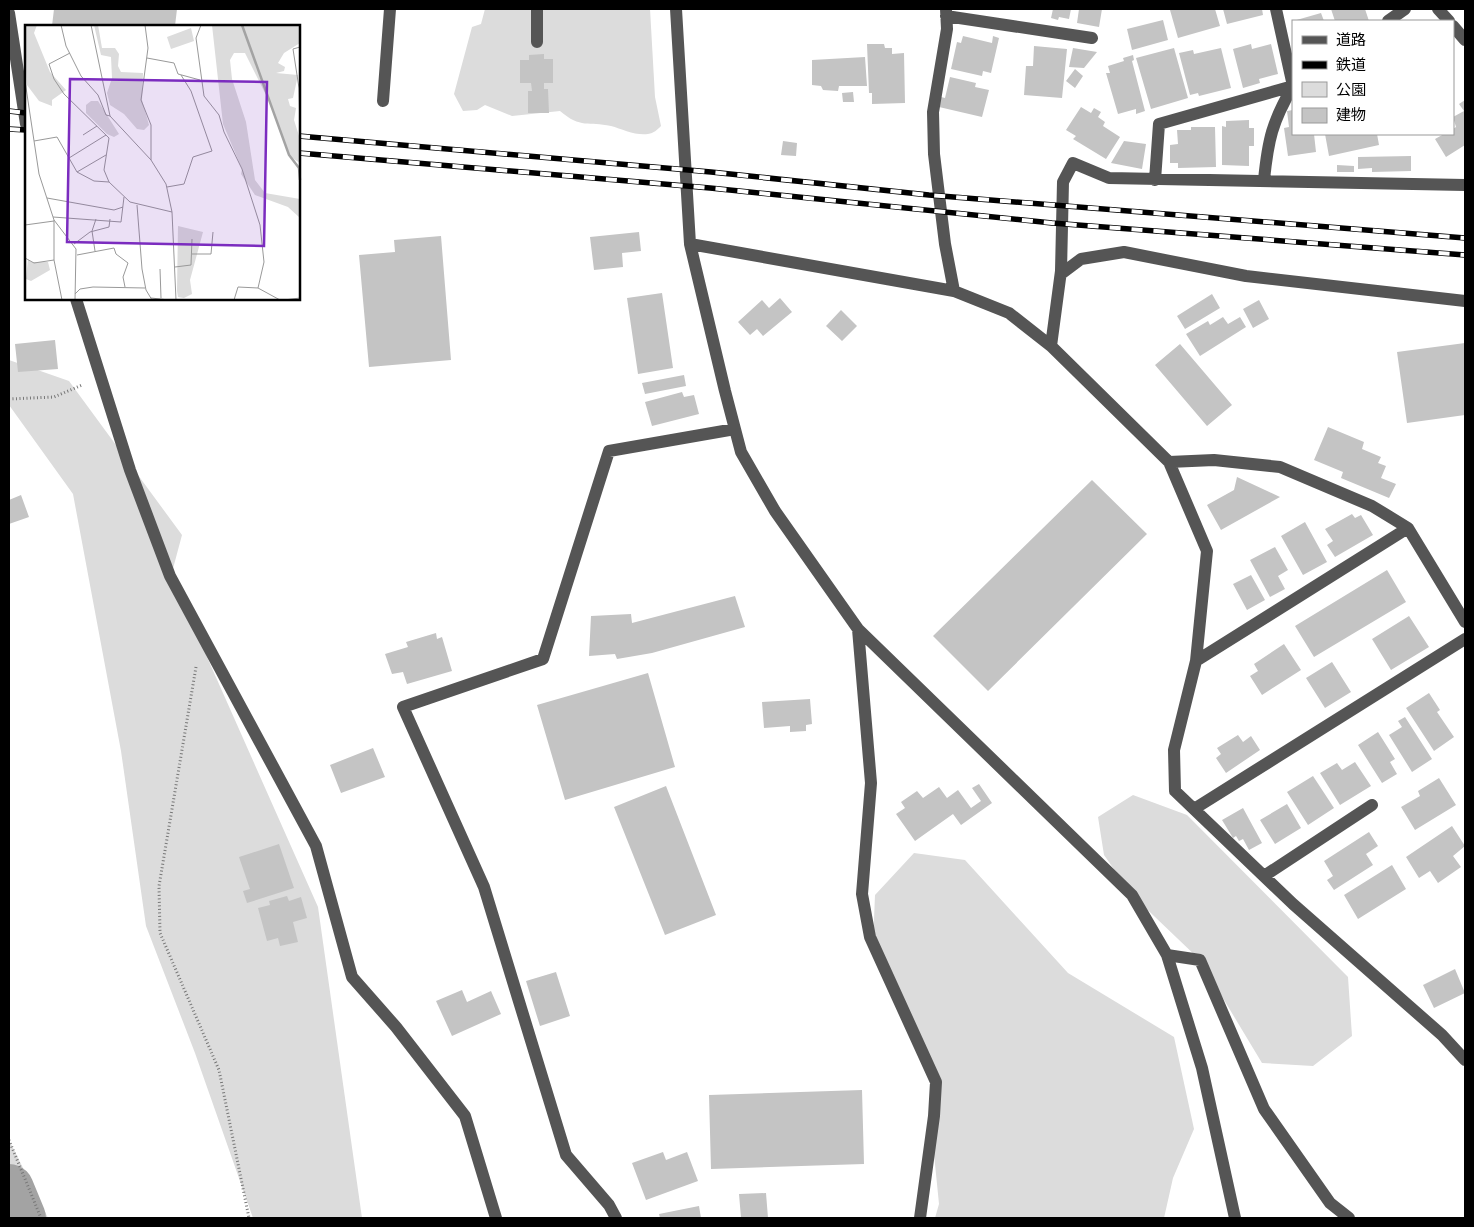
<svg xmlns="http://www.w3.org/2000/svg" width="1474" height="1227" font-family="'Fira Sans','Noto Sans JP',sans-serif">
	<style>
		.green { fill: #dcdcdc }
		.lines { fill: none; stroke-linecap: round; stroke-linejoin: round }
		.river { stroke: #a3a3a3; stroke-width: 50 }
		.building { fill: #c4c4c4 }
		.path { stroke: #777; stroke-width: 3; stroke-dasharray: 1 2.5; stroke-linecap: butt }
		.minor { stroke: #555; stroke-width: 12 }
		.rail-casing { stroke: #000; stroke-width: 5.5 }
		.rail { stroke: #fff; stroke-width: 4; stroke-dasharray: 11; stroke-linecap: butt }
		.inset-river { fill: none; stroke: #a3a3a3; stroke-width: 2.5 }
		.inset-road { fill: none; stroke: #999; stroke-width: 1 }
		.view { fill: #7b2cbf; fill-opacity: 0.15; stroke: #7b2cbf; stroke-width: 2.5 }
		.inset-edge { fill: none; stroke: #000; stroke-width: 2.5 }
	</style>
	<rect width="100%" height="100%" fill="#fff"/>
	<!-- green -->
	<path class="green" d="M485,9H650L655,97L661,126C657,130 654,133 648,134C636,136 622,129 611,126C588,121 581,129 560,111L512,116L485,105L477,110L463,111L454,94L472,27L481,24Z
		M9,360L69,381L182,535L171,576L318,907L362,1218H253L195,1053L146,926L121,751L73,494L9,405Z
		M1133,795L1187,815L1348,977L1352,1036L1313,1066L1262,1063L1200,960L1132,895L1104,855L1098,817Z
		M914,853L965,860L1068,973L1174,1037L1194,1129L1173,1178L1164,1218H935L939,1204L932,1134L933,1075L873,944L875,895Z
		M9,1140L48,1218H9Z"/>
	<g class="lines">
		<!-- river -->
		<path class="river" d="M9,1189L21,1218"/>
	</g>
	<!-- building -->
	<path class="building" d="M54,9H177L175,26H52Z
		M1053,9H1071L1069,19L1059,17L1058,20L1051,18Z
		M1079,9H1102L1099,27L1077,23Z
		M1215,9L1220,26L1178,38L1170,10Z
		M1223,9H1262L1263,15L1227,24Z
		M1331,9H1365L1369,21H1335Z
		M1321,13L1324,21H1293Z
		M1163,20L1168,40L1132,50L1127,29Z
		M963,36L992,43L993,36L999,38L991,73L983,71L982,76L951,69L957,42L961,43Z
		M867,44H884L885,48H892V54L904,53L905,103L872,104V93H869Z
		M1251,44L1252,49L1271,44L1278,74L1259,79L1260,83L1243,88L1233,49Z
		M1034,46L1067,49L1062,98L1024,95L1026,66H1033Z
		M1073,48L1097,52L1084,68L1069,67Z
		M1174,48L1188,98L1151,109L1136,58Z
		M1221,48L1231,88L1199,96L1198,93L1190,95L1179,53L1193,50L1194,54Z
		M544,54V59H553V83H544V89H548L549,113H528V91H532L531,83H520V60H529V55Z
		M1133,55L1134,60L1132,61L1145,111L1136,114V109L1118,114L1106,73H1110L1108,66L1124,61L1123,58Z
		M865,57L867,86H839L838,91L823,90L821,86L812,85V60Z
		M1075,69L1083,76L1075,88L1066,81Z
		M950,77L976,83L975,87L989,90L982,117L939,107L941,97L945,98Z
		M853,92L854,102H843L842,93Z
		M1465,100V145L1446,157L1435,139L1444,134H1453V129L1456,127L1453,117L1464,111L1459,104Z
		M1081,107L1091,113L1094,108L1101,112L1098,117L1105,122L1103,126L1120,137L1106,159L1073,139L1076,136L1066,130Z
		M1293,110V134H1314L1316,152L1288,156L1284,128L1289,127L1287,111Z
		M1249,120V128H1254V146H1249V166L1222,165V126L1226,127V121Z
		M1191,127H1215L1216,167L1178,168V163H1170V145L1178,144L1177,130H1191Z
		M1325,134H1377L1379,145L1329,156Z
		M783,141L797,143L796,156L781,155Z
		M1124,141L1146,144L1142,169L1111,163Z
		M1411,156V171L1372,172V168L1358,169V157Z
		M1337,165L1354,166V172H1337Z
		M639,232L641,251L622,253L623,267L594,270L590,237Z
		M441,236L451,360L369,367L359,255L395,252L394,240Z
		M662,293L673,368L638,374L627,298Z
		M1212,294L1220,308L1185,329L1177,316Z
		M780,298L792,312L763,336L757,329L750,335L738,322L762,300L769,308Z
		M1259,300L1269,319L1253,328L1243,309Z
		M841,310L857,326L842,341L826,326Z
		M1223,317L1228,324L1240,317L1246,327L1200,356L1186,334L1208,321L1210,325Z
		M55,340L58,369L18,372L15,344Z
		M1465,343V415L1407,423L1397,352Z
		M1180,344L1232,405L1207,426L1155,365Z
		M684,375L686,386L645,394L642,383Z
		M682,392L684,397L694,395L699,414L652,426L645,402Z
		M1328,427L1364,442L1362,449L1381,457L1378,463L1386,466L1381,478L1396,484L1389,498L1341,478L1343,472L1314,460Z
		M1237,477L1280,497L1221,530L1207,505L1234,490Z
		M1092,480L1147,534L988,691L933,636Z
		M21,495L29,517L9,524V500Z
		M1352,514L1355,518L1361,515L1373,535L1335,557L1327,545L1333,541L1325,529Z
		M1305,522L1327,562L1303,575L1281,536Z
		M1275,547L1288,570L1278,576L1285,589L1270,597L1250,560Z
		M1387,570L1406,602L1314,657L1295,626Z
		M1251,575L1265,600L1247,610L1233,584Z
		M735,596L745,627L652,653L617,659L615,654L589,656L591,616L631,614L632,623Z
		M1409,616L1429,647L1391,670L1372,639Z
		M436,633L437,639L442,637L452,671L407,684L403,672L392,674L385,654L408,647L406,642Z
		M1284,644L1301,670L1262,695L1250,676L1258,671L1254,664Z
		M1332,662L1351,692L1325,708L1306,678Z
		M648,673L675,767L565,800L537,705Z
		M1429,693L1440,710L1437,712L1454,737L1434,751L1406,708Z
		M810,699L812,724L806,725V731L790,732V726L764,728L762,702Z
		M1405,717L1432,759L1412,772L1389,735L1402,727L1398,721Z
		M1378,732L1395,759L1390,762L1397,774L1382,783L1358,745Z
		M1238,735L1243,742L1251,736L1260,750L1226,773L1216,758L1221,754L1217,748Z
		M373,748L385,777L341,793L330,765Z
		M1355,762L1371,786L1340,805L1320,773L1337,763L1342,770Z
		M1313,776L1334,808L1308,825L1287,792Z
		M1439,778L1456,805L1415,830L1401,807L1420,796L1418,791Z
		M979,784L992,803L961,825L953,814L915,841L896,814L905,808L901,802L917,791L923,798L939,787L947,798L958,790L971,808L981,801L972,788Z
		M666,786L716,915L665,935L614,807Z
		M1287,804L1301,828L1275,844L1260,820Z
		M1243,808L1262,843L1249,850L1243,839L1239,841L1236,836L1233,838L1222,820Z
		M1452,826L1465,846L1453,856L1461,867L1438,883L1430,871L1419,878L1406,857Z
		M1369,832L1378,846L1366,854L1373,865L1334,890L1327,880L1333,876L1324,861Z
		M279,844L294,888L247,903L243,891L250,889L239,857Z
		M1392,865L1406,889L1358,919L1344,895Z
		M287,896L289,901L301,897L307,918L293,922L298,942L280,946L278,938L267,941L258,908L270,905L269,901Z
		M1455,969L1465,993L1434,1008L1423,985Z
		M556,972L570,1016L540,1026L526,981Z
		M462,990L467,1002L491,991L501,1014L452,1036L436,1001Z
		M862,1090L864,1164L711,1169L709,1095Z
		M663,1152L666,1160L687,1152L698,1181L646,1200L632,1163Z
		M766,1193L768,1218H741L739,1194Z
		M699,1206L701,1218H660L659,1214Z"/>
	<g class="lines">
		<!-- path -->
		<path class="path" d="M9,399L54,397L82,385
			M196,667L159,886L160,933L219,1070L249,1218
			M9,1140L41,1218"/>
		<!-- minor -->
		<path class="minor" d="M537,9V42
			M676,9L690,244L725,391L741,452L775,511L858,629L1132,895L1167,955L1202,1068L1235,1218
			M946,9L947,29L933,112L934,154L945,244L954,291
			M1276,9L1293,86
			M1438,9L1449,21
			M9,13L26,124
			M946,16L1092,38
			M1388,21L1405,9
			M1453,26L1465,40
			M383,101L390,9
			M1155,180L1159,124L1293,86
			M1264,180C1268,140 1272,122 1293,86
			M690,244L954,291L1009,313L1051,346L1169,462L1207,551L1196,661L1174,750L1175,791L1293,904L1442,1035L1465,1060
			M1061,274L1081,259L1124,252L1246,276L1465,301
			M76,299L130,470L170,576L316,846L352,977L396,1027L465,1116L496,1218
			M1051,346L1061,271L1063,182L1073,163L1109,178L1465,185
			M1169,462L1214,460L1280,467L1372,506L1408,528L1465,622
			M858,629L871,783L862,894L870,937L936,1082L934,1116L920,1218
			M1196,661L1408,528
			M1194,809L1465,639
			M1264,876L1372,805
			M1167,955L1200,960L1264,1109L1330,1203L1349,1218
			M616,1218L609,1205L566,1155L484,887L403,707L543,659L609,451L735,429"/>
		<!-- rail casing -->
		<g class="rail-casing">
			<path id="rail" d="M9,111L26,113
				M9,129L26,130
				M299,136L711,172L929,195L1465,238
				M299,153L710,188L1052,223L1465,255"/>
		</g>
		<!-- rail -->
		<use href="#rail" class="rail"/>
	</g>
	<!-- overview -->
	<g transform="translate(25 25)">
		<rect width="275" height="275" fill="#fff"/>
		<path d="M0,0H12L9,8L25,47L41,65L27,75V81L14,76L2,60ZM69,0H73L77,23H90L94,29L93,41L96,47L118,48L117,75L124,100L119,105L112,104L99,89L85,80L82,68L87,53L86,32L76,30ZM187,0H275V18L259,28L253,38L260,42L259,46L251,48L273,50L268,73L263,74L265,81L271,83L269,95L275,114V138L264,131L247,82L220,28H209L205,35L207,54L221,97L230,155L240,168L275,174V193L263,182L230,170L216,149L217,144L198,99ZM166,3L169,16L146,24L142,12ZM66,76H73L94,109L89,112L82,109L61,88V80ZM153,201L178,207L165,255L167,269L159,273L153,272L152,266ZM3,234L6,237H23L25,245L6,256L1,254Z" fill="#dcdcdc"/>
		<path class="inset-river" d="M217,0L264,130L274,143L275,155"/>
		<path class="inset-road" d="M36,0L41,21L56,51L73,70L81,90L85,91M66,0L85,91L126,135L141,159L147,187L151,275M120,0L123,23L116,75L126,100V135M176,0L171,13L179,71L194,90L199,107L217,144L235,200L239,237L233,263L255,275M275,22L268,24L274,63L275,105M45,28L24,39L29,54L39,69L84,113L79,145L84,157L105,177L147,187M122,33L149,38L153,49L175,55M0,56L14,149L29,195L51,224L50,275M58,110L72,101M9,116L32,112L52,147L69,156L84,157M44,133L81,110M52,147L81,130M142,162L159,159L168,132L187,126L166,66L156,50M22,173L89,185L98,182M112,180L117,244L121,265L127,275M28,192L96,197L99,172M29,195V235L37,275M0,200L29,196M49,219L65,207L84,202L85,194M70,226L67,206L71,194M167,229H186L188,207M52,230L89,223L91,229L103,238L98,252L100,262M0,233L9,238L29,235M150,242L166,240L167,214M135,244L136,273M50,269L55,264L68,262L120,263M126,273L144,275M149,275H167M209,275L213,262L233,263M259,275L275,273"/>
		<path class="view" d="M45,54L242,57L239,221L42,217Z"/>
		<rect width="275" height="275" class="inset-edge"/>
	</g>
	<!-- border -->
	<rect width="1474" height="1227" fill="none" stroke="#000000" stroke-width="20"/>
	<!-- legend -->
	<rect x="1292" y="20" width="162" height="115" fill="#ffffff" stroke="#999999"/>
	<rect x="1302" y="36" width="25" height="8" fill="#555555" stroke="#999999"/>
	<text x="1336" y="45" font-size="15" fill="#000000">道路</text>
	<rect x="1302" y="61" width="25" height="8" fill="#000000" stroke="#999999"/>
	<text x="1336" y="70" font-size="15" fill="#000000">鉄道</text>
	<rect x="1302" y="82" width="25" height="15" fill="#dcdcdc" stroke="#999999"/>
	<text x="1336" y="95" font-size="15" fill="#000000">公園</text>
	<rect x="1302" y="108" width="25" height="15" fill="#c4c4c4" stroke="#999999"/>
	<text x="1336" y="120" font-size="15" fill="#000000">建物</text>
</svg>
